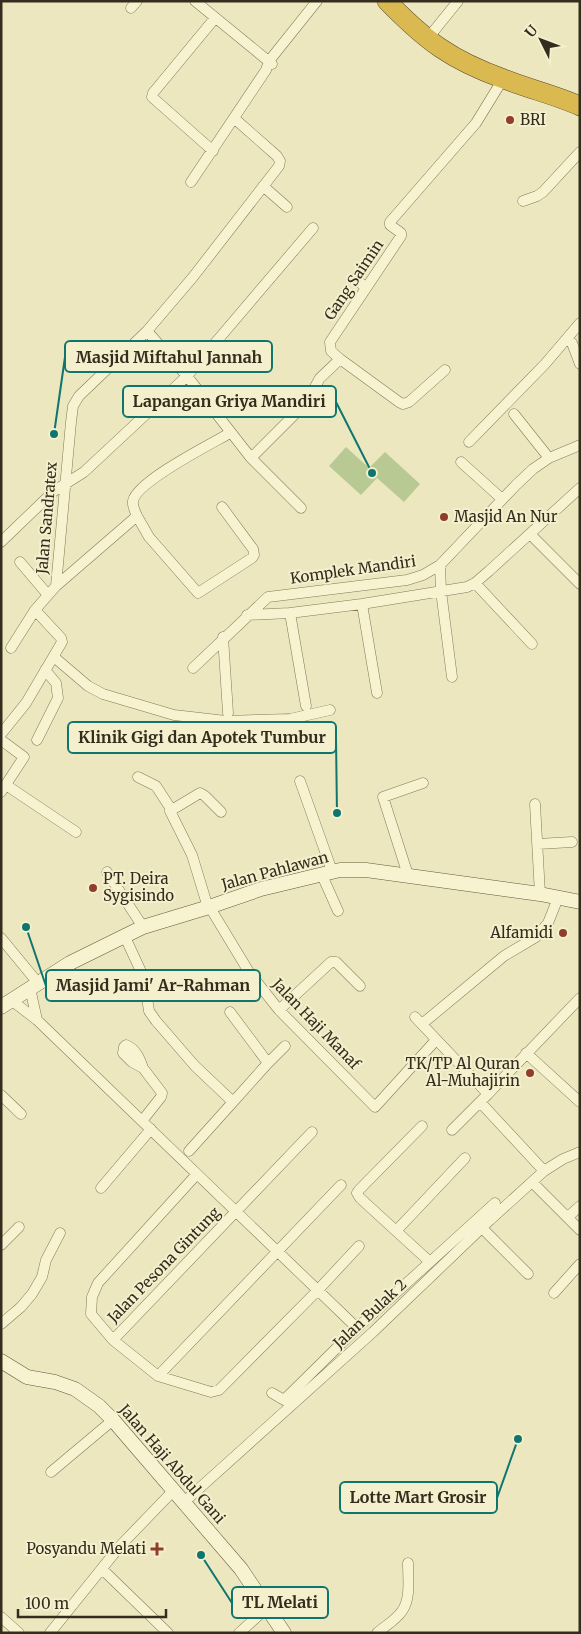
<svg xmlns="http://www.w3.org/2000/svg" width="581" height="1634" font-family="Merriweather,serif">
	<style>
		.green { fill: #b8c993 }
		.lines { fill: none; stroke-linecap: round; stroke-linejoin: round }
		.street-casing { stroke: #847858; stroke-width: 11 }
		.secondary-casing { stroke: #65593b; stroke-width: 15 }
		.highway-casing { stroke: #51452c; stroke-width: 20 }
		.street { stroke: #f7f3d1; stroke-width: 10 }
		.secondary { stroke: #f7f3d1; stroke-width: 14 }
		.highway { stroke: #dab950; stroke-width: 19 }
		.poi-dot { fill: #913d2a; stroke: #f4f0ce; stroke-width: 2 }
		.labels { text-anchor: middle; stroke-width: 4; stroke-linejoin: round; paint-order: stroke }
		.poi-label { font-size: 15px; fill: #342c1c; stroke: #f4f0ce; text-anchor: start }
		.street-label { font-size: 15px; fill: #342c1c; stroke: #f4f0ce }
		.leader { fill: none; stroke: #0f766e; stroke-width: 2 }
		.callout-dot { fill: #0f766e; stroke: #f4f0ce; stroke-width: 2 }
		.callout { fill: #f4f0ce; stroke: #0f766e; stroke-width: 2 }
		.callout-label { font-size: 16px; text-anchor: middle; font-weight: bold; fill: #342c1c }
	</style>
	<rect width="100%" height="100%" fill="#ece7bf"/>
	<!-- green -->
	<path class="green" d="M346,447L369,468L385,452L420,484L404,502L377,478L361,495L329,466Z"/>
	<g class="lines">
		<!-- street casing -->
		<g class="street-casing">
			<path id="street" d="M195,1L272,64
				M131,8L137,1
				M433,32L458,1
				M213,151L152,97L153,93L215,18
				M191,182L266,70L269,61L317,1
				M263,186L287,207
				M523,201L537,196L543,192L580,152
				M355,278L366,288
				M147,331L187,376L251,458L301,508
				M572,343L580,364
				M340,359L399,402L403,404L409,402L445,370
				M514,414L549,458
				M469,442L545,364L580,323
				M251,458L299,410L310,396L320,378L340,359L331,351L330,342L401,236V233L390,225V222L476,123L503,79
				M461,462L502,499
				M137,516L149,537L198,593L252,558L254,555L253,549L222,507
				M530,534L580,584
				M1,542L54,491L84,472L187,376L313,228
				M20,562L48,595
				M440,565L441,591L452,677
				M475,583L532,644
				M56,586L71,422L73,406L79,396L147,331L193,277L279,166L280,161L277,156L235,119
				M362,604L377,693
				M290,613L306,706
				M247,615L290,613L362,604L467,587L475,583L489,571L580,488
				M223,637L228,713
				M11,648L35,610
				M54,657L88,686L103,694L174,715L226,721L290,719L330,710
				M193,668L268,597L407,580L423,575L440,565L516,485L533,469L549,458L580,445
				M1,734L26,703L62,642L61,638L35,610L56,586L137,516C135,511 132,506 133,501C137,481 211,444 230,433
				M1,740L24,757L1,792
				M37,740L58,698L56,683L45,670
				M138,777L156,786L171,809
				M300,781L332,871
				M6,785L76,832
				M535,804L540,894
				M221,812L205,796L200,793L170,811L192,855L206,901L249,972L279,1010L375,1107L436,1040
				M538,844L572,842
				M107,872L143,927
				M321,873L338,911
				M408,875L383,797L423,783
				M125,937L144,978L149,1011L156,1021L195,1066L233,1102L189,1151
				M1,938L38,983
				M30,988L37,1020
				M11,1000L37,1020L357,1328
				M279,1010L331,962H336L360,986
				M230,1012L268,1063L233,1102
				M415,1017L488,1094L580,998
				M422,1024L504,956L536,937L548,923L558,898
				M526,1053L580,1102
				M268,1063L285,1046
				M488,1094L480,1102L544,1171
				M1,1095L21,1114
				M142,1121L161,1097L162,1093L143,1068L132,1062L123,1053L124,1047L126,1045C136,1049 140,1059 143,1068
				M422,1126L359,1190L357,1193L360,1198L430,1262L495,1203
				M452,1130L480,1102
				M197,1174L98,1283L92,1297L91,1314L113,1340L158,1376L211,1392L219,1390L318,1290L359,1246
				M533,1183L580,1230
				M101,1188L151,1129
				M568,1217L580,1206
				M482,1228L528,1274
				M396,1231L465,1158
				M1,1245L19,1227
				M554,1293L580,1264
				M1,1324L21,1307L32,1294L42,1277L46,1260L60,1233
				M113,1340L312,1132
				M158,1376L341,1185
				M272,1393L284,1400L286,1398L357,1328L430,1262
				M51,1472L113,1420
				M183,1503L373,1332L490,1220L544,1171L563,1159L580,1152
				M102,1569L168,1633
				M1,1617L19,1633
				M50,1633L120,1546L174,1490
				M239,1633L268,1607
				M377,1633C385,1626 396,1620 402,1611C411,1599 408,1578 408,1563"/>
		</g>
		<!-- secondary casing -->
		<g class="secondary-casing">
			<path id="secondary" d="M1,1007L70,963L143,927L209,907L261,889L340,870H366L540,894L580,902
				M1,1361L27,1377L55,1382L75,1389L99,1406L113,1420L241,1569L284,1633"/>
		</g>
		<!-- highway casing -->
		<g class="highway-casing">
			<path id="highway" d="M387,1C426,41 451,60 504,79C529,89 555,95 580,106"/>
		</g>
		<!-- street -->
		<use href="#street" class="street"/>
		<!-- secondary -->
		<use href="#secondary" class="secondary"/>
		<!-- highway -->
		<use href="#highway" class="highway"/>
	</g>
	<!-- markers -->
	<g class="poi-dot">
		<circle cx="510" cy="120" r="5"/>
		<circle cx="444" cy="517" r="5"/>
		<circle cx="93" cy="888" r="5"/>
		<circle cx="563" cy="933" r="5"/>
		<circle cx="530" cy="1073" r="5"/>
		<path d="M154.5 1541.5h5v5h5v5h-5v5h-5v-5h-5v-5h5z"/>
	</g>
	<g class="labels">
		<!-- poi labels -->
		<g class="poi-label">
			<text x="520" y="125">BRI</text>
			<text x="454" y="522">Masjid An Nur</text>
			<text x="103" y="884">PT. Deira<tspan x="103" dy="17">Sygisindo</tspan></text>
			<text x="553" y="938" text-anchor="end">Alfamidi</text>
			<text x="520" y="1069" text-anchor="end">TK/TP Al Quran<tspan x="520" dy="17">Al-Muhajirin</tspan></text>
			<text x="146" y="1554" text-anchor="end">Posyandu Melati</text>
		</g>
		<!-- street labels -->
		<g class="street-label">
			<text transform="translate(354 280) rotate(-56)" y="5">Gang Saimin</text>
			<text transform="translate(47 518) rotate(-85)" y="5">Jalan Sandratex</text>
			<text transform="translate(353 570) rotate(-8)" y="5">Komplek Mandiri</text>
			<text transform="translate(275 871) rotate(-15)" y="5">Jalan Pahlawan</text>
			<text transform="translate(316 1024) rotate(46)" y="5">Jalan Haji Manaf</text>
			<text transform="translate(164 1265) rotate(-46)" y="5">Jalan Pesona Gintung</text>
			<text transform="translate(370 1314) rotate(-43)" y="5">Jalan Bulak 2</text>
			<text transform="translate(172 1464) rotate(49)" y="5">Jalan Haji Abdul Gani</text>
		</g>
	</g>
	<!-- callouts -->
	<path class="leader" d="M54 434L65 357M372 473L336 402M337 813L336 738M26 927L46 986M518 1439L497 1498M201 1555L232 1603"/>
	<g class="callout-dot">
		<circle cx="54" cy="434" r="5"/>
		<circle cx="372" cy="473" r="5"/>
		<circle cx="337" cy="813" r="5"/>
		<circle cx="26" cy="927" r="5"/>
		<circle cx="518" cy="1439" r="5"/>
		<circle cx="201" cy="1555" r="5"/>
	</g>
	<g class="callout">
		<rect x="65" y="341" width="207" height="31" rx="5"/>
		<rect x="123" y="386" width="213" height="31" rx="5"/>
		<rect x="68" y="722" width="268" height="31" rx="5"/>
		<rect x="46" y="970" width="214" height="31" rx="5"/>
		<rect x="340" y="1482" width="157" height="31" rx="5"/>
		<rect x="232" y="1587" width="96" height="31" rx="5"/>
	</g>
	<g class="callout-label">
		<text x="169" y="363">Masjid Miftahul Jannah</text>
		<text x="229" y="407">Lapangan Griya Mandiri</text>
		<text x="202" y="743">Klinik Gigi dan Apotek Tumbur</text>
		<text x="153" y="991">Masjid Jami' Ar-Rahman</text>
		<text x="418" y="1503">Lotte Mart Grosir</text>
		<text x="280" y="1608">TL Melati</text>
	</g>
	<!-- border -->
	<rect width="581" height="1634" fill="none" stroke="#342c1c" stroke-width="5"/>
	<!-- north arrow -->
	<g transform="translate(541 40) rotate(312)" stroke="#f4f0ce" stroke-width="4" paint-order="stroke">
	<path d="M0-4L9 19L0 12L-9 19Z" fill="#342c1c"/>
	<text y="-8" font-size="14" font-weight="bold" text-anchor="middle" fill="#342c1c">U</text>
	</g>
	<!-- scale -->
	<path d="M18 1609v8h148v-8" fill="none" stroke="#342c1c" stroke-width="2.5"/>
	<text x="25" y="1609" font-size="15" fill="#342c1c" stroke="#f4f0ce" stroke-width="4" paint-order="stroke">100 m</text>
</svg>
